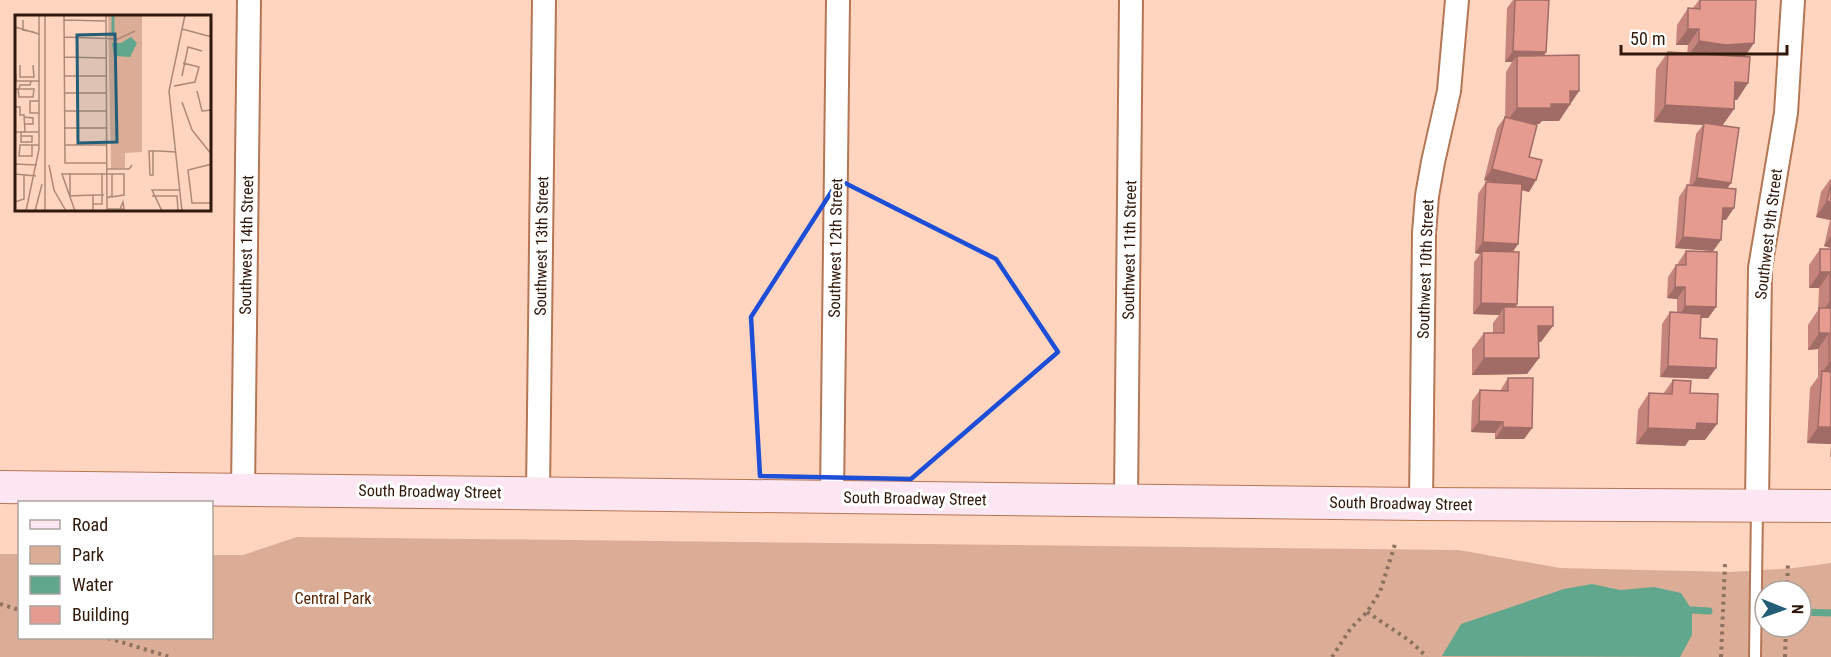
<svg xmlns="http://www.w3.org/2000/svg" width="1831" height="657" font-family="'Roboto Condensed',sans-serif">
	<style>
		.green { fill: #dbad96; fill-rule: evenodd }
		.water { fill: #60a78d }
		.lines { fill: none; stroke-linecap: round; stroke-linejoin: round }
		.stream { stroke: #60a78d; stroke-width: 7 }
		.service-casing { stroke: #b47655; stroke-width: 14 }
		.minor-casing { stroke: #b47655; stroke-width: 26 }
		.secondary-casing { stroke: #b47655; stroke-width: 34 }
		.path { stroke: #8f6f5e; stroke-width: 4; stroke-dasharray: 3 4.5; stroke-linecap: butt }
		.service { stroke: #fff; stroke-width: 10 }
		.minor { stroke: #fff; stroke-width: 22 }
		.secondary { stroke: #fce6f1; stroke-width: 32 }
		.wall { fill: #c5857c }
		.shaded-wall { fill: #a06c65 }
		.building { fill: #e59b90; stroke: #a06c65; stroke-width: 1.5 }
		.marked { fill: none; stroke: #1d4ed8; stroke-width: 4.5; stroke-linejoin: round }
		.labels { text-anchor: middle; stroke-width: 6; stroke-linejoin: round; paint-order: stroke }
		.street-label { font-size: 16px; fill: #30180a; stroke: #fff }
		.park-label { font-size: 16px; fill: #582300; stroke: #fff }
		.inset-river { fill: none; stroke: #60a78d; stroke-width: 3 }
		.inset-road { fill: none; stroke: #ac8977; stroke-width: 1.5 }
		.view { fill: #235e76; fill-opacity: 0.15; stroke: #235e76; stroke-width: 3 }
		.inset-edge { fill: none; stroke: #30180a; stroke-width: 3 }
	</style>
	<rect width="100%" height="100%" fill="#ffd5c0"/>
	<!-- green -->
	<path class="green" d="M297,537L1459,550L1560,568L1730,572L1794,568L1831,563V657H0V554H19L20,638H212V555H243ZM1765,591H1801V627H1765Z"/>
	<!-- water -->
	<path class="water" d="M1592,584L1620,590L1654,587L1681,593L1692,610V635L1680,657L1442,656L1461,624L1564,589Z"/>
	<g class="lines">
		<!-- stream -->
		<path class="stream" d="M1692,610L1709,611
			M1801,612L1831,613"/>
		<!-- service casing -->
		<g class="service-casing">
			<path id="service" d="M1755,657L1757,508"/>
		</g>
		<!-- minor casing -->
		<g class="minor-casing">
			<path id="minor" d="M243,490L249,0
				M538,493L544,0
				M832,496L838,0
				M1126,500L1131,0
				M1421,504L1424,233L1427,196L1433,162L1449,91L1457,0
				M1757,504L1760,268L1786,113L1793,0"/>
		</g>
		<!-- secondary casing -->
		<g class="secondary-casing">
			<path id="secondary" d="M0,487L1421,504L1831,506"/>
		</g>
		<!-- path -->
		<path class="path" d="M1787,591L1788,562
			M0,604L20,610
			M1367,612L1410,641L1427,657
			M108,638L170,657
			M1332,657L1351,628L1367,612L1380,592L1396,541
			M1721,657L1725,564
			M1785,657L1786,627"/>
		<!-- service -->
		<use href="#service" class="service"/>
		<!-- minor -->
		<use href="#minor" class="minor"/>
		<!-- secondary -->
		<use href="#secondary" class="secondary"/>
	</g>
	<!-- wall -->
	<path class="wall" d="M1513,0H1558H1549L1546,52L1544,56L1579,91L1559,121H1542L1539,124H1534L1529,157L1536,180L1529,192L1522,190L1518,244L1513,252L1517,304L1516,307L1541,342H1539V358L1527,374L1472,375V349L1484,333H1493V323L1499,315L1473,314L1474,262L1480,254L1475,253L1478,194L1486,182L1494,183L1484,180L1497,128L1505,117L1506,72L1512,62H1505L1507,8Z
		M1699,0H1756L1754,43L1744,57L1748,83L1737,100L1734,99V109L1722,126L1731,183L1727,188L1726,220L1722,219L1721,240L1713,251L1675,248L1679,197L1687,185L1689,186L1696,134L1703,125L1654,122L1656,69L1668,52L1687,54L1688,45H1676L1677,25L1688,8H1693Z
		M1831,178V248L1824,246L1830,220L1816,217L1821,192Z
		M1820,249H1831V457H1830L1831,444L1807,443L1810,388L1818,377V349L1808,350V325L1818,310L1819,288H1809V265Z
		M1686,251L1716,307L1708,318H1700V338L1716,368L1708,379L1660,377L1662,324L1670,312L1677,313V299L1667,298L1668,277L1676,265H1678V263Z
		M1508,378L1532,428L1524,439H1495V433L1471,432L1472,401L1480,390L1500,391Z
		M1673,380L1690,393L1705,440H1689L1685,446L1636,444L1638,410L1649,393L1663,394Z"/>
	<!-- shaded-wall -->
	<path class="shaded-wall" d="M1688,29H1699L1688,45H1676Z
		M1699,41L1754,43L1743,59L1687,57Z
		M1513,51L1546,52L1538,64L1517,56L1512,62H1505Z
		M1735,82L1748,83L1737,100L1724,99Z
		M1570,91H1579L1559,121H1542L1539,124H1505L1517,108L1551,104Z
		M1665,105L1734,109L1722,126L1704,123L1703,125L1654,122Z
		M1492,169L1536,180L1529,192L1484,180Z
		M1697,178L1731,183L1723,194L1689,190Z
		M1827,201L1831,202V219L1830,220L1816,217Z
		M1723,208H1734L1726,220L1715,219Z
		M1831,236V248L1824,246Z
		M1683,237L1721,240L1713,251L1675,248Z
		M1483,242L1518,244L1510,255L1482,251L1480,254L1475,253Z
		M1820,272H1830L1819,288H1809Z
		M1675,287H1685L1677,299L1667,298Z
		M1830,301H1831V318L1819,316Z
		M1481,303L1517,304L1509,316L1504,307L1499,315L1473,314Z
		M1685,306L1716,307L1708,318H1677Z
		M1538,326H1553L1541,342H1527Z
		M1819,333H1829L1818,349L1808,350Z
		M1484,358H1539L1527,374L1472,375Z
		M1829,363H1831V380L1821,374Z
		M1668,366L1716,368L1708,379L1660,377Z
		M1479,421L1503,422L1495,433L1471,432Z
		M1697,423L1717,424L1705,440H1689L1685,446L1636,444L1648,428Z
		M1503,427L1532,428L1524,439H1495Z
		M1818,427H1831V444L1807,443Z"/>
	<!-- building -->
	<path class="building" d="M1515,0H1549L1546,52L1513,51Z
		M1700,0H1756L1754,43L1726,45L1699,41V29H1688V8L1700,9Z
		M1668,52L1750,57L1748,83L1735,82L1734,109L1665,105Z
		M1579,55V91H1570V104H1551V108H1517V56Z
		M1505,117L1537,125L1529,157L1542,160L1536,180L1492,169Z
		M1704,123L1739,128L1731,183L1697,178Z
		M1486,182L1522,184L1518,244L1483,242Z
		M1831,184V202L1827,201Z
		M1687,185L1736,189L1734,208H1723L1721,240L1683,237Z
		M1820,249H1831V301H1830V272H1820Z
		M1482,251L1519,252L1517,304L1481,303Z
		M1686,251L1717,252L1716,307L1685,306V287H1675L1676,265H1686Z
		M1504,307H1553V326H1538L1539,358H1484V333H1504Z
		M1819,308H1831V363H1829V333H1819Z
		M1670,312L1701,314L1700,338L1717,339L1716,368L1668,366Z
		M1822,371L1831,372V427H1818Z
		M1508,378H1533L1532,428L1503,427V422L1479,421L1480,390L1508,391Z
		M1673,380L1691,381L1690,393L1718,394L1717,424L1697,423L1696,430L1648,428L1649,393L1672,394Z"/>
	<!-- marked area -->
	<path class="marked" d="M839,180L996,259L1058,352L911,479L760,476L751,317Z"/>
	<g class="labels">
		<!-- street labels -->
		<g class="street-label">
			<text transform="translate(1768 234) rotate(-83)" y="6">Southwest 9th Street</text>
			<text transform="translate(246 245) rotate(-89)" y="6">Southwest 14th Street</text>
			<text transform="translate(541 246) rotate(-89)" y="6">Southwest 13th Street</text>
			<text transform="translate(835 248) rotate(-89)" y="6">Southwest 12th Street</text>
			<text transform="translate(1129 250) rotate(-89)" y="6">Southwest 11th Street</text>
			<text transform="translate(1425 269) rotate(-88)" y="6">Southwest 10th Street</text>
			<text transform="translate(430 491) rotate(1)" y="6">South Broadway Street</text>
			<text transform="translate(915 498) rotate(1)" y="6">South Broadway Street</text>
			<text transform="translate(1401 503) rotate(1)" y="6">South Broadway Street</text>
		</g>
		<!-- park labels -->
		<g class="park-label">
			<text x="333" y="604">Central Park</text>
		</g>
	</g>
	<!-- overview -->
	<g transform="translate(15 15)">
		<rect width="196" height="196" fill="#ffd5c0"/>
		<path d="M93,0H127V137L110,138V153L96,154Z" fill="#dbad96"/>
		<path d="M116,22L122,28L115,42L99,41L97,28H106Z" fill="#60a78d"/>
		<path class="inset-river" d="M98,21V0"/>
		<path class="inset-road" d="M30,0V196M49,0L50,148H91M91,0L92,196M8,5V15L19,17M49,5L91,6M0,12L24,19M167,14L197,22M49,22L103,24L120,16M49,42L91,43M0,47L1,66M5,50V62H19L18,50M49,61H91M167,61L173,32L187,36M166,70L159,71L180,67L184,52L168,48M0,74H3L4,82H18L19,74H4L5,70H15L16,66M182,76L187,96L197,95M49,78H91M0,83V66H24M167,87L177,115L197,140M0,92H5V100H9L10,117M49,96H91M24,98H15V86H24M9,102L18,103V109H10M49,113H91M0,117H24M6,121H17V127H6V117M17,130V141H4L5,130H24M50,130H91M138,136V160H135L134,136H144L161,137M0,149L22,150M197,149L173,155L177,188H197M34,150L39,175L51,196M92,154H114L117,150M0,159L21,161M54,181L78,180M55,181V158M137,181H162L163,196M96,182L109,180V159H97M0,187L9,184V159M78,189H87V158M92,194H109L108,187L105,194M11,196L24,134V0M20,196L27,169M60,196L47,159H97V181L92,183M78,196V180H89M147,196L137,175H165M167,196L154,76L170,0"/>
		<path class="view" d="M100,19L102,127L63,128L62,20Z"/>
		<rect width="196" height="196" class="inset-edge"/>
	</g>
	<!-- legend -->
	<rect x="18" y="501" width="195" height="138" fill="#ffffff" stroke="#aca39d" stroke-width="1.5"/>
	<rect x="30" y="520" width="30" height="9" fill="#fce6f1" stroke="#aca39d" stroke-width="1.5"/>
	<text x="72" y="531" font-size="18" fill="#30180a">Road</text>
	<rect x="30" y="546" width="30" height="18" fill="#dbad96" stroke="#aca39d" stroke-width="1.5"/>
	<text x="72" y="561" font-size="18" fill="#30180a">Park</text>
	<rect x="30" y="576" width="30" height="18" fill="#60a78d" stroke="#aca39d" stroke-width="1.5"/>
	<text x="72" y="591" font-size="18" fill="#30180a">Water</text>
	<rect x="30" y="606" width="30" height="18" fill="#e59b90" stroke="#aca39d" stroke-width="1.5"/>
	<text x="72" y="621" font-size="18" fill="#30180a">Building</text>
	<!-- north arrow -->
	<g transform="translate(1783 609) rotate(91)"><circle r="28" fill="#ffffff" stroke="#aca39d" stroke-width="1.5"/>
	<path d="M0-4.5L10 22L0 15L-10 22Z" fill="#235e76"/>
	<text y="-9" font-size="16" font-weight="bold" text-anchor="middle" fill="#30180a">N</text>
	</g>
	<!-- scale -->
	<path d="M1621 45v9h166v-9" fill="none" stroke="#30180a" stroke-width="3"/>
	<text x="1630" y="45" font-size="18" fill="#30180a" stroke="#ffffff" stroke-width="4.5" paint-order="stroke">50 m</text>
</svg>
